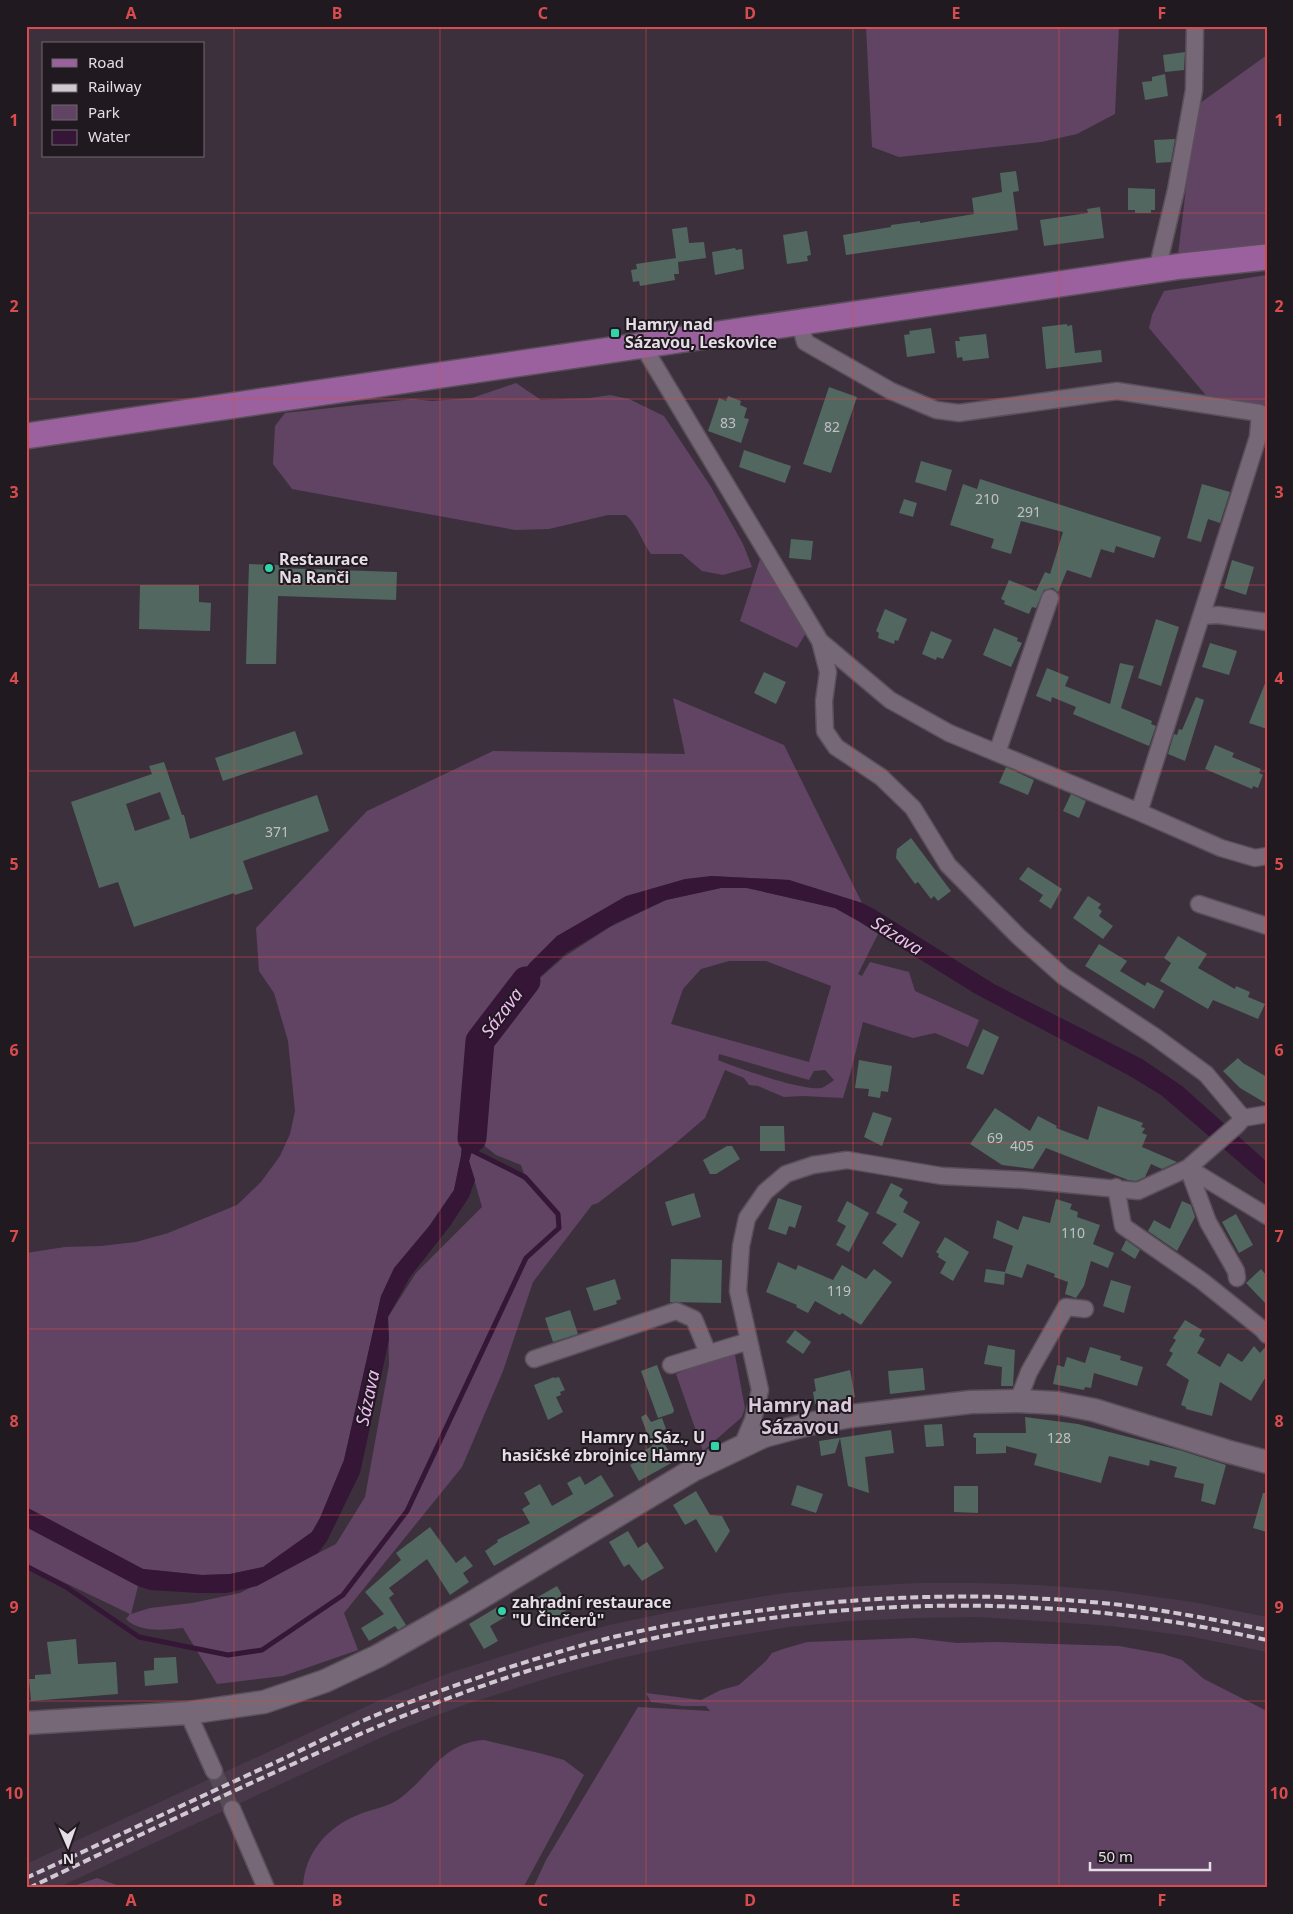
<svg xmlns="http://www.w3.org/2000/svg" width="1293" height="1914" font-family="'Noto Sans',sans-serif">
	<style>
		.built { fill: #49384a }
		.green { fill: #614463; fill-rule: evenodd }
		.water { fill: #351637 }
		.lines { fill: none; stroke-linecap: round; stroke-linejoin: round }
		.stream { stroke: #351637; stroke-width: 5 }
		.river { stroke: #351637; stroke-width: 29 }
		.building { fill: #51675f; fill-rule: evenodd }
		.street-tunnel { stroke: #564a56; stroke-width: 16; stroke-dasharray: 16 8; stroke-linecap: butt }
		.street-casing { stroke: #5a4f5a; stroke-width: 19 }
		.secondary-casing { stroke: #5a4f5a; stroke-width: 25 }
		.primary-casing { stroke: #5a4f5a; stroke-width: 28 }
		.street { stroke: #766876; stroke-width: 16 }
		.secondary { stroke: #766876; stroke-width: 22 }
		.primary { stroke: #9a619e; stroke-width: 25 }
		.rail { stroke: #d1c9d1; stroke-width: 4; stroke-dasharray: 8 4; stroke-linecap: butt }
		.grid { fill: none; stroke: #d94c4e; stroke-width: 1; stroke-opacity: 0.55 }
		.poi-dot { fill: #31d4a9; stroke: #201a20; stroke-width: 2 }
		.labels { text-anchor: middle; stroke-width: 4; stroke-linejoin: round; paint-order: stroke }
		.number-label { font-size: 14px; fill: #c1c0c4 }
		.poi-label { font-size: 16px; font-weight: bold; fill: #e6dee6; stroke: #201a20; text-anchor: start }
		.water-label { font-size: 18px; font-style: italic; fill: #f2b9f5; stroke: #201a20 }
		.quarter-label { font-size: 19px; font-weight: bold; fill: #dbcbdc; stroke: #201a20 }
		.neatline { fill: none; stroke: #d94c4e; stroke-width: 2 }
		.grid-label { font-size: 16px; text-anchor: middle; font-weight: bold; fill: #d94c4e }
	</style>
	<rect width="100%" height="100%" fill="#3c303d"/>
	<!-- built -->
	<path class="built" d="M917,1583H978L1039,1585L1115,1591L1193,1602L1267,1617V1652L1188,1636L1111,1626L977,1617L918,1618L850,1621L789,1627L686,1644L617,1659L551,1677L464,1705L391,1733L57,1888H26V1864L378,1701L452,1672L541,1644L609,1625L680,1610L784,1593L848,1587Z"/>
	<!-- green -->
	<path class="green" d="M866,26H1119L1115,114L1077,134L1041,142L899,157L872,147Z
		M1267,55V244L1177,263L1196,106Z
		M1267,275V408L1209,399L1149,328L1152,315L1164,291Z
		M516,383L541,400L590,398L610,395L629,399L664,416L711,487L743,544L752,567L723,575L702,571L682,554H651C642,542 638,526 626,515H608L549,529L515,530L292,489L273,464L275,426L285,413L412,399L432,401L472,398Z
		M760,559L806,633L797,648L740,621Z
		M673,698L784,745L862,903L789,880L711,876L557,936L530,963L477,1026L461,1156L454,1190L381,1296L344,1460L320,1518L312,1532L263,1567L230,1574L202,1575L143,1569L26,1507V1253L65,1247L101,1246L136,1242L168,1233L237,1205L261,1182L280,1156L290,1134L295,1111L288,1041L274,993L259,971L256,928L367,811L493,751L685,754Z
		M721,888H747L835,908L860,922L878,934L858,974L862,976L870,962L909,972L915,991L979,1020L968,1047L935,1033L913,1038L863,1022L851,1071L843,1098L803,1096L784,1097L758,1086L749,1085L744,1078L725,1070L705,1118L677,1142L598,1203L592,1205L533,1282L503,1371L462,1467L344,1613L358,1650L283,1676L217,1684L183,1628C164,1630 140,1633 126,1619L130,1614L26,1564V1527L138,1586L131,1614L150,1608L192,1603L240,1593L336,1544L365,1497L389,1365L388,1317L416,1273L482,1207L469,1161L473,1148L527,1182L521,1165L496,1155L482,1144L478,1124L474,1089L478,1047L490,1022L564,957L610,927L666,900ZM729,961H766L831,986L809,1062L671,1024L683,989L701,969ZM719,1054L809,1080L814,1071L825,1070L834,1080C830,1083 825,1087 821,1088C803,1091 737,1068 718,1060Z
		M734,1350L745,1408L742,1417L703,1451L676,1374Z
		M914,1638L957,1643L995,1642L1119,1646L1163,1654L1182,1660L1204,1679L1267,1711V1888H533L546,1860L638,1707L710,1711L706,1706H683L651,1702L646,1693L701,1700L721,1690L739,1685L766,1661L772,1653L783,1649L807,1642Z
		M484,1740L543,1754L564,1760L584,1775L523,1888H303C304,1853 328,1826 360,1814C372,1809 388,1807 399,1799C430,1777 441,1743 484,1740Z
		M97,1878L125,1888H68Z"/>
	<!-- water -->
	<path class="water" d="M711,876L789,880L862,903L874,909L994,984L1142,1059L1182,1086L1267,1162V1186L1161,1095L1128,1075L974,993L860,922L835,908L747,888H721L666,900L616,923L566,953L490,1022L478,1047L474,1089L479,1131L477,1150L473,1148L469,1161L475,1180L469,1197L450,1226L410,1277L388,1317L389,1340L360,1473L327,1541L318,1553L257,1586L226,1593H199L150,1590L138,1586L26,1527V1507L143,1569L202,1575L230,1574L263,1567L312,1532L320,1518L344,1460L381,1296L394,1268L430,1225L454,1190L461,1156L470,1041L477,1026L530,963L557,936L626,896L685,879Z"/>
	<g class="lines">
		<!-- stream -->
		<path class="stream" d="M26,1566L66,1587L139,1637L228,1655L262,1650L343,1595L407,1511L526,1258L559,1228L558,1214L525,1177L471,1150"/>
		<!-- river -->
		<path class="river" d="M472,1138L480,1041L526,981"/>
	</g>
	<!-- building -->
	<path class="building" d="M1185,52L1184,70L1165,72L1163,55Z
		M1165,74L1168,96L1145,100L1142,82L1152,81V77Z
		M1175,139L1171,162L1156,163L1154,140Z
		M1016,171L1019,191L1013,192L1018,230L846,255L843,235L891,227V225L920,221V223L974,214L972,198L1002,192L1000,173Z
		M1128,188L1155,189V210H1151V213H1135V210H1128Z
		M1100,207L1104,238L1044,246L1040,220L1088,213L1087,209Z
		M687,227L689,243L704,242L706,258L678,262L679,274H674L675,280L640,286L639,281L633,282L631,270L637,269L636,264L676,258L672,229Z
		M807,231L811,255L807,256L808,261L787,264L783,235Z
		M735,248L736,250L742,249L744,269L715,275L712,252Z
		M1067,324V326L1072,325L1075,353L1101,350L1102,362L1046,369L1042,327Z
		M931,328L935,353L907,357L904,335L910,334L909,331Z
		M986,334L989,358L963,361L962,357L957,358L955,341H960L959,337Z
		M829,387L857,397L831,473L803,464Z
		M728,396L741,401L740,405L747,408L744,418L749,419L741,443L708,431L719,398L726,401Z
		M744,450L791,466L785,483L739,467Z
		M921,461L952,470L946,491L915,482Z
		M980,479L1161,537L1154,558L1116,546L1114,553L1101,549L1091,578L1067,570L1058,592L1053,588L1044,590L1036,608L1032,607L1029,614L1004,604L1005,601L1001,599L1009,580L1036,591L1045,572L1050,574L1063,532L1021,521L1011,554L991,548L994,539L950,525L963,484L977,489Z
		M1202,484L1230,492L1220,523L1208,519L1201,542L1187,538Z
		M904,499L917,503L913,517L899,513Z
		M791,539L813,541L811,560L789,558Z
		M1232,560L1254,567L1246,595L1224,588Z
		M249,564L279,565V568L397,572L396,600L278,596L276,664H246Z
		M140,585H199V602L211,603L210,631L139,629Z
		M885,609L907,619L898,641L895,640L894,644L878,638L879,633L876,631Z
		M1156,619L1179,627L1161,686L1138,678Z
		M994,628L1018,638L1017,641L1022,643L1011,667L983,655Z
		M931,631L952,640L943,659L937,657L936,660L922,654Z
		M1210,643L1237,651L1229,675L1202,667Z
		M1120,663L1134,666L1121,708L1152,721L1151,724L1156,726L1149,746L1073,714L1076,707L1052,697L1051,702L1036,696L1047,668L1069,677L1065,686L1110,704Z
		M764,672L786,682L776,704L754,693Z
		M1266,681H1267V729L1249,723Z
		M1196,697L1204,700L1185,761L1168,754L1174,734L1177,735L1179,729L1182,730Z
		M295,731L303,754L223,781L215,758Z
		M1215,745L1234,753L1232,757L1261,769L1259,773L1263,775L1258,788L1253,786L1252,789L1205,769Z
		M164,762L182,815H184L190,839L317,795L329,831L243,861L253,889L235,895L234,893L134,927L118,882L99,888L71,802L152,774L149,766ZM160,792L170,819L135,831L126,804Z
		M1006,767L1034,780L1028,795L999,783Z
		M1071,794L1086,801L1079,818L1063,811Z
		M911,838L951,891L938,901L934,896L931,899L918,882L915,884L896,858L897,849Z
		M1028,867L1062,889L1051,909L1039,901L1043,895L1019,879Z
		M1088,896L1101,904L1098,908L1102,911L1099,916L1113,926L1103,939L1073,918Z
		M1178,936L1207,954L1198,968L1235,989L1236,986L1250,992L1248,997L1265,1004L1258,1019L1213,1000L1208,1009L1160,981L1171,963L1164,958Z
		M1099,944L1127,961L1120,971L1145,986L1147,982L1164,991L1154,1009L1085,966Z
		M983,1029L999,1037L983,1075L966,1068Z
		M1238,1058L1243,1063L1267,1077V1104L1240,1088L1223,1071Z
		M859,1060L892,1066L888,1092L881,1091L880,1098L868,1096L869,1089L855,1088Z
		M1098,1106L1143,1123L1141,1127L1145,1128L1142,1133L1147,1135L1142,1147L1177,1162L1162,1169L1151,1164L1145,1177L1136,1181L1128,1180L1046,1148L1033,1169L1002,1165L970,1144L995,1108L1030,1131L1038,1116L1057,1126L1056,1128L1088,1140Z
		M873,1112L892,1118L882,1146L864,1137Z
		M760,1126H784L785,1151H760Z
		M727,1146H732L740,1159L716,1174H710L703,1160Z
		M891,1183L903,1189L899,1196L908,1202L903,1212L920,1222L902,1258L882,1243L897,1224L876,1213Z
		M694,1193L701,1217L672,1226L665,1202Z
		M778,1198L802,1206L795,1228L789,1226L786,1235L768,1229Z
		M1056,1199L1072,1204L1070,1209L1078,1212L1077,1217L1100,1225L1093,1244L1114,1253L1108,1268L1091,1261L1084,1286L1076,1298L1065,1294L1068,1282L1054,1277L1055,1274L1027,1264L1022,1278L1005,1273L1004,1285L984,1282L986,1269L1005,1272L1013,1246L993,1238L997,1220L1018,1230L1023,1216L1050,1223Z
		M847,1201L869,1213L849,1252L836,1245L846,1226L837,1221Z
		M1182,1201L1191,1205L1195,1217L1177,1251L1148,1231L1154,1220L1170,1229Z
		M1236,1214L1253,1245L1239,1253L1222,1222Z
		M945,1237L969,1252L953,1281L940,1273L946,1262L938,1257L939,1254L936,1252Z
		M1126,1240L1140,1250L1135,1259L1121,1250Z
		M671,1259L722,1260L721,1303L670,1302Z
		M778,1262L796,1270L798,1265L833,1280L842,1265L866,1279L874,1269L892,1282L861,1325L842,1313L840,1315L815,1301L808,1313L796,1307L797,1305L766,1292Z
		M1261,1269L1267,1276V1305L1246,1283Z
		M615,1279L621,1299L616,1301L617,1304L594,1311L586,1288Z
		M1111,1280L1131,1286L1124,1313L1103,1306Z
		M570,1310L578,1334L553,1342L545,1318Z
		M1185,1320L1202,1330L1199,1336L1205,1339L1197,1353L1220,1367L1228,1353L1242,1362L1254,1346L1260,1353L1267,1345V1375L1251,1401L1220,1382L1212,1416L1186,1409V1407L1181,1405L1189,1380L1166,1365L1173,1353L1169,1351L1176,1340L1173,1338Z
		M795,1330L811,1342L803,1354L786,1342Z
		M988,1345L1015,1350L1013,1386H1001L1002,1367L984,1364Z
		M1090,1347L1121,1356L1120,1360L1143,1367L1137,1386L1094,1373L1091,1388L1085,1387L1084,1390L1053,1384L1057,1365L1064,1367L1067,1357L1085,1363Z
		M657,1365L674,1410L673,1413L658,1418L641,1371Z
		M923,1368L925,1390L890,1394L888,1371Z
		M850,1370L855,1397L815,1404L813,1392L816,1391L814,1379Z
		M554,1377V1378L559,1377L565,1390L560,1392L561,1395L556,1397L563,1412L548,1420L534,1385Z
		M646,1414L651,1422L662,1418L666,1429L657,1432L675,1461L639,1481L630,1465L638,1460L635,1456L652,1446L641,1417Z
		M1025,1417L1078,1424L1179,1450L1226,1465L1215,1505L1201,1501L1204,1484L1174,1477L1177,1467L1150,1460L1149,1466L1109,1456L1101,1483L1034,1465L1037,1454L1006,1446V1453L976,1454V1438L973,1437L974,1433H1026Z
		M942,1424L944,1446L926,1447L924,1425Z
		M891,1430L894,1453L865,1457L869,1493L848,1486L840,1438L835,1453L821,1456L819,1441Z
		M601,1475L614,1496L494,1566L485,1551L498,1542L497,1540L530,1523L522,1509L530,1504L524,1493L540,1484L552,1506L573,1494L567,1483L580,1476L585,1485Z
		M797,1485L823,1494L816,1513L791,1505Z
		M954,1486H978V1513L954,1512Z
		M696,1491L710,1515L722,1516L730,1531L716,1553L696,1519L685,1525L673,1505Z
		M1263,1493H1267V1532L1253,1528Z
		M430,1527L456,1563L465,1556L473,1566L463,1573L469,1582L450,1595L427,1559L389,1588L394,1594L389,1598L406,1625L398,1630L395,1626L369,1641L361,1628L384,1614L365,1592L401,1560L396,1553Z
		M628,1531L638,1548L647,1542L664,1568L642,1581L629,1564L624,1567L609,1542Z
		M557,1586L570,1608L550,1621L536,1598Z
		M499,1606L505,1617L490,1626L498,1641L484,1649L469,1624Z
		M76,1639L78,1664L116,1662L118,1694L31,1701L29,1679H35V1675L51,1674L47,1642Z
		M176,1657L178,1683L145,1686L144,1671L154,1670V1658Z"/>
	<g class="lines">
		<!-- street-tunnel -->
		<path class="street-tunnel" d="M214,1771L232,1809"/>
		<!-- street casing -->
		<g class="street-casing">
			<path id="street" d="M1157,270L1176,190L1194,90L1195,26
				M800,323L805,342L891,391L936,410L959,413L1117,391L1260,413L1258,437L1139,812
				M643,346L820,641L828,672L824,701L825,731L836,747L881,777L913,808L948,865L1018,936L1063,976L1154,1036L1206,1074L1243,1118L1237,1125L1188,1168L1138,1191L1024,1180L942,1176L847,1160L813,1165L786,1174L765,1192L747,1218L741,1246L738,1291L760,1390L753,1420L742,1446
				M1202,616L1218,615L1267,622
				M820,641L890,700L949,733L1139,812L1221,848L1255,858L1267,856
				M997,753L1050,598
				M1199,904L1267,926
				M1243,1118L1267,1114
				M1188,1168L1208,1222L1236,1271L1237,1278
				M1188,1168L1267,1216
				M1116,1187L1123,1226L1202,1281L1262,1329L1267,1335
				M534,1359L676,1311L694,1319L708,1353
				M671,1365L749,1341
				M1018,1401L1029,1372L1066,1307L1085,1309
				M188,1713L214,1771
				M232,1809L266,1888"/>
		</g>
		<!-- secondary casing -->
		<g class="secondary-casing">
			<path id="secondary" d="M26,1723L188,1713L264,1702L325,1681L378,1656L468,1605L693,1470L764,1436L809,1424L851,1416L971,1402L1018,1401L1057,1403L1094,1410L1226,1451L1267,1462"/>
		</g>
		<!-- primary casing -->
		<g class="primary-casing">
			<path id="primary" d="M26,436L1182,266L1267,257"/>
		</g>
		<!-- street -->
		<use href="#street" class="street"/>
		<!-- secondary -->
		<use href="#secondary" class="secondary"/>
		<!-- primary -->
		<use href="#primary" class="primary"/>
		<!-- rail -->
		<path class="rail" d="M26,1878C109,1840 191,1801 274,1763C311,1746 348,1726 386,1711C459,1683 533,1658 609,1638C647,1629 685,1622 724,1616C854,1595 981,1591 1113,1604C1165,1610 1216,1620 1267,1630
			M29,1888C117,1846 204,1804 293,1764C374,1727 456,1692 541,1667C725,1612 923,1593 1113,1614C1165,1619 1216,1629 1267,1640"/>
	</g>
	<!-- grid -->
	<path class="grid" d="M234,26V1888M440,26V1888M646,26V1888M853,26V1888M1059,26V1888M26,213H1267M26,399H1267M26,585H1267M26,771H1267M26,957H1267M26,1143H1267M26,1329H1267M26,1515H1267M26,1701H1267"/>
	<!-- markers -->
	<g class="poi-dot">
		<rect x="610" y="328" width="10" height="10" rx="2.5"/>
		<circle cx="269" cy="568" r="5"/>
		<rect x="710" y="1441" width="10" height="10" rx="2.5"/>
		<circle cx="502" cy="1611" r="5"/>
	</g>
	<g class="labels">
		<!-- number labels -->
		<g class="number-label">
			<text x="728" y="428">83</text>
			<text x="832" y="432">82</text>
			<text x="987" y="504">210</text>
			<text x="1029" y="517">291</text>
			<text x="277" y="837">371</text>
			<text x="995" y="1143">69</text>
			<text x="1022" y="1151">405</text>
			<text x="1073" y="1238">110</text>
			<text x="839" y="1296">119</text>
			<text x="1059" y="1443">128</text>
		</g>
		<!-- poi labels -->
		<g class="poi-label">
			<text x="625" y="330">Hamry nad<tspan x="625" dy="18">Sázavou, Leskovice</tspan></text>
			<text x="279" y="565">Restaurace<tspan x="279" dy="18">Na Ranči</tspan></text>
			<text x="705" y="1443" text-anchor="end">Hamry n.Sáz., U<tspan x="705" dy="18">hasičské zbrojnice Hamry</tspan></text>
			<text x="512" y="1608">zahradní restaurace<tspan x="512" dy="18">"U Činčerů"</tspan></text>
		</g>
		<!-- water labels -->
		<g class="water-label">
			<text transform="translate(897 936) rotate(32)" y="6">Sázava</text>
			<text transform="translate(502 1013) rotate(-53)" y="6">Sázava</text>
			<text transform="translate(368 1398) rotate(-78)" y="6">Sázava</text>
		</g>
		<!-- quarter labels -->
		<g class="quarter-label">
			<text x="800" y="1412">Hamry nad<tspan x="800" dy="22">Sázavou</tspan></text>
		</g>
	</g>
	<!-- border -->
	<rect width="1293" height="1914" fill="none" stroke="#201a20" stroke-width="55"/>
	<!-- legend -->
	<rect x="42" y="42" width="162" height="115" fill="#201a20" stroke="#6f686f"/>
	<rect x="52" y="59" width="25" height="8" fill="#9a619e" stroke="#6f686f"/>
	<text x="88" y="68" font-size="15" fill="#e6dee6">Road</text>
	<rect x="52" y="84" width="25" height="8" fill="#d1c9d1" stroke="#6f686f"/>
	<text x="88" y="92" font-size="15" fill="#e6dee6">Railway</text>
	<rect x="52" y="105" width="25" height="15" fill="#614463" stroke="#6f686f"/>
	<text x="88" y="118" font-size="15" fill="#e6dee6">Park</text>
	<rect x="52" y="130" width="25" height="15" fill="#351637" stroke="#6f686f"/>
	<text x="88" y="142" font-size="15" fill="#e6dee6">Water</text>
	<!-- north arrow -->
	<g transform="translate(68 1846) rotate(178)" stroke="#201a20" stroke-width="4" paint-order="stroke">
	<path d="M0-4L9 19L0 12L-9 19Z" fill="#e6dee6"/>
	<text y="-8" font-size="14" font-weight="bold" text-anchor="middle" fill="#e6dee6">N</text>
	</g>
	<!-- scale -->
	<path d="M1090 1862v8h120v-8" fill="none" stroke="#e6dee6" stroke-width="2.5"/>
	<text x="1098" y="1862" font-size="15" fill="#e6dee6" stroke="#201a20" stroke-width="4" paint-order="stroke">50 m</text>
	<rect x="28" y="28" width="1238" height="1858" class="neatline"/>
	<g class="grid-label">
		<text x="131" y="19">A</text>
		<text x="337" y="19">B</text>
		<text x="543" y="19">C</text>
		<text x="750" y="19">D</text>
		<text x="956" y="19">E</text>
		<text x="1162" y="19">F</text>
		<text x="14" y="126">1</text>
		<text x="1279" y="126">1</text>
		<text x="14" y="312">2</text>
		<text x="1279" y="312">2</text>
		<text x="14" y="498">3</text>
		<text x="1279" y="498">3</text>
		<text x="14" y="684">4</text>
		<text x="1279" y="684">4</text>
		<text x="14" y="870">5</text>
		<text x="1279" y="870">5</text>
		<text x="14" y="1056">6</text>
		<text x="1279" y="1056">6</text>
		<text x="14" y="1242">7</text>
		<text x="1279" y="1242">7</text>
		<text x="14" y="1427">8</text>
		<text x="1279" y="1427">8</text>
		<text x="14" y="1613">9</text>
		<text x="1279" y="1613">9</text>
		<text x="14" y="1799">10</text>
		<text x="1279" y="1799">10</text>
		<text x="131" y="1906">A</text>
		<text x="337" y="1906">B</text>
		<text x="543" y="1906">C</text>
		<text x="750" y="1906">D</text>
		<text x="956" y="1906">E</text>
		<text x="1162" y="1906">F</text>
	</g>
</svg>
